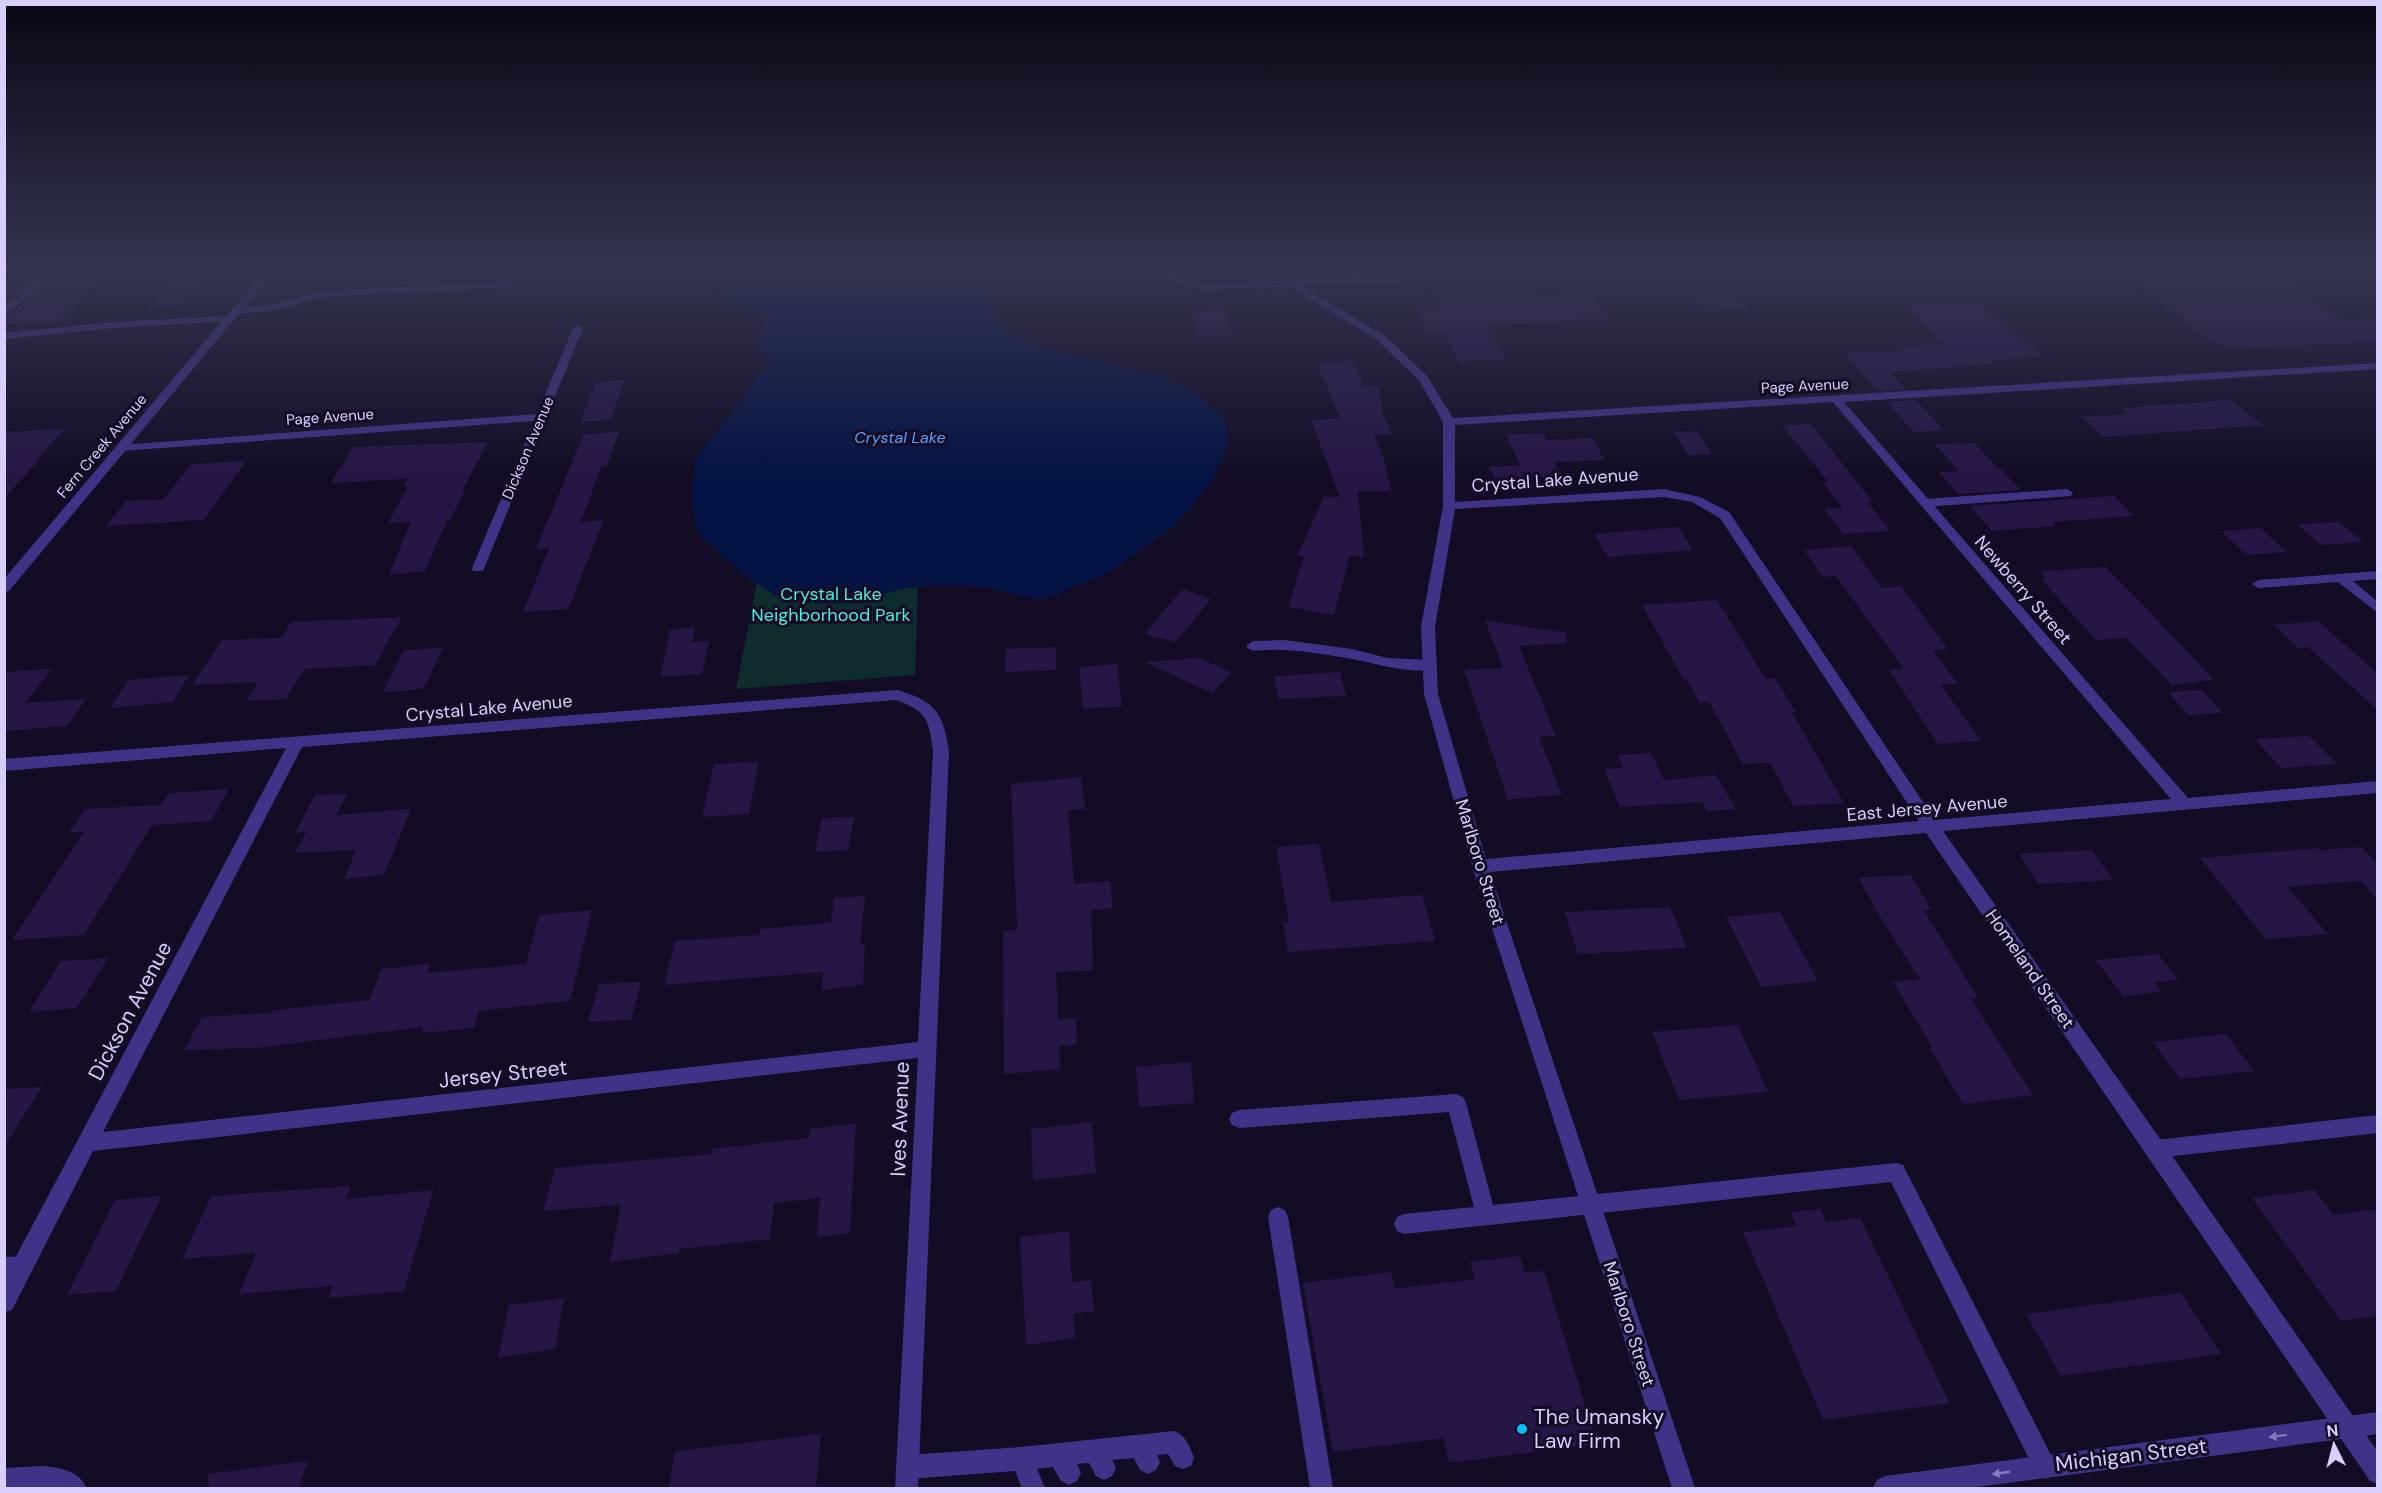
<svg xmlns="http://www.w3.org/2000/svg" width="2382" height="1493" font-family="'DM Sans',sans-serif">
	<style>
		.green { fill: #0e2b2e }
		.water { fill: #051444 }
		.building { fill: #261646 }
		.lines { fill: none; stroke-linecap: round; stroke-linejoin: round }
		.service { fill: #403287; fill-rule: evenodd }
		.minor { fill: #403287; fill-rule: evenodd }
		.tertiary { fill: #403287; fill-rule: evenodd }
		.oneway { fill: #8578bd }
		.poi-dot { fill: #00c2f9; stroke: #130c24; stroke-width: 2 }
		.labels { text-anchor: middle; stroke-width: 6; stroke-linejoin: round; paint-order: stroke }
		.far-street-label { font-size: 15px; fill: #daceff; stroke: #130c24 }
		.far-water-label { font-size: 16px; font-style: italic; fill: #5ca0ff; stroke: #130c24 }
		.street-label { font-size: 18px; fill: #daceff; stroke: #130c24 }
		.park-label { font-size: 18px; fill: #4febd7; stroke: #130c24 }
		.near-street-label { font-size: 21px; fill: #daceff; stroke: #130c24 }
		.near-poi-label { font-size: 21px; fill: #daceff; stroke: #130c24; text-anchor: start }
	</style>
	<rect width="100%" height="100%" fill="#130c24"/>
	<!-- green -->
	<path class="green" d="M771,510L919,548L915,675L736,689Z"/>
	<!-- water -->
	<path class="water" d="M736,269H965L970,272L1004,327L1025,340L1049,350L1162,377L1193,392L1223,416L1230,441L1214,477L1191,509L1169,530L1108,573L1049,598L1036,599L990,588L949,585L906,588L848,603L818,604L776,596L744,575L697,532L691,493L696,458L769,363L757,346L765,317L721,299L715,286L718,278Z"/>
	<!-- building -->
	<path class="building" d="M2207,269H2269L2344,320L2378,318V342L2232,348L2225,343L2215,344L2137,284L2222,279Z
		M211,273L182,306L145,308L176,275Z
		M103,279L58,322L4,324V318L47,284H58L62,281Z
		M28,285L4,304V286Z
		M1458,288L1463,297L1592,292L1610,318L1486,326L1505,359L1459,362L1444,333L1426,334L1416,307L1440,305L1431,290Z
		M1733,288L1749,308L1704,311L1688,290Z
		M1978,302L2043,357L1991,360L1996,364L1890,372L1906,389L1877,391L1845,353L1904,351L1899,347L1942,344L1905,303Z
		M1224,308L1232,335L1198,337L1191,310Z
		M1353,361L1364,386L1379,387L1383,414L1392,434L1374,435L1385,462L1391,491H1358L1364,558L1350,555L1334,615L1288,607L1304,557L1297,556L1324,497H1340L1311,420L1340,418L1317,363Z
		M625,380L610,420L580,422L596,382Z
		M1916,400L1944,430L1914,432L1887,402Z
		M2230,400L2263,425L2103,437L2081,417L2129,414L2122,408Z
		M1811,424L1872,501H1867L1890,531L1843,534L1824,509L1843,508L1822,482H1828L1783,426Z
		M65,429L38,458L42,457L4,498V432Z
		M1698,431L1712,454L1688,455L1674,432Z
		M619,432L607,466L601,467L581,522L604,520L568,609L523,612L549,548L536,549L584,434Z
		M1543,433L1547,440L1593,438L1604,460L1554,462L1562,476L1531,478L1537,489L1502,492L1489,467L1520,465L1506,434Z
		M488,442L462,491H465L450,520H447L425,571L389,575L411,522L388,523L408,486H403L407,479L331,483L353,447Z
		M1975,443L1998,469H2001L2021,490L1958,494L1939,472L1959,471L1935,444Z
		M246,461L204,520L106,526L126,501L164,499L191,464Z
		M2114,496L2134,516L2052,522L2056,526L1992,531L1970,506Z
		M2339,522L2364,542L2321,545L2297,524Z
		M1679,527L1693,550L1608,557L1594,534Z
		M2260,528L2287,552L2247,555L2221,531Z
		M1851,546L1882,588L1901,586L1948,649L1933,650L1958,684L1941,685L1981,741L1938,744L1889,670L1904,669L1836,576L1823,577L1804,550Z
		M2105,567L2143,605L2214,680L2172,685L2126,638L2096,640L2041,579H2046L2040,571Z
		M1182,589L1211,599L1176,642L1145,634Z
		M1717,600L1766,679L1775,678L1796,712H1792L1844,803L1793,806L1770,762L1743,764L1709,702L1700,703L1686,679H1683L1642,605Z
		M402,617L375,665L304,669L286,699L246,701L258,682L192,685L222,640L282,638L291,622Z
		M1485,620L1567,633L1566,643L1519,646L1556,736L1539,737L1562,795L1508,799L1464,670L1503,668Z
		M2318,621L2378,674V710L2308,647L2298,648L2274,625Z
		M695,627L692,642L709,641L702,674L660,677L670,630Z
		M1056,647V670L1005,672L1006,649Z
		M443,648L423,689L383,692L404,650Z
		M1199,658L1232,673L1212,693L1144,662Z
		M1117,664L1122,706L1083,709L1079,667Z
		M52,669L25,703L86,699L67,726L4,731V672Z
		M1340,672L1346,696L1278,699L1274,676Z
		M189,675L173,702L110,708L128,680Z
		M2202,690L2223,713L2188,715L2168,692Z
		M2309,736L2337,764L2281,768L2255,739Z
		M1651,753L1664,780L1716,775L1736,809L1707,811L1702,802L1620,807L1604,769L1623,768L1618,755Z
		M759,762L749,814L702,817L714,764Z
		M1081,777L1085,809L1068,810L1074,884L1110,881L1113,908L1091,910L1093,970L1056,972L1058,1020L1076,1018L1077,1044L1059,1046L1060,1069L1004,1074L1003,931L1017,929L1011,784Z
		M229,789L211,821L152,825L84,935L12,940L84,832H69L85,809L161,805L169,793Z
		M347,794L336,815L411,809L384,875L344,879L356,850L295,853L306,832L295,833L315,795Z
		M854,817L848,850L815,852L822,818Z
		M1319,844L1331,902L1422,895L1435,941L1288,952L1283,923L1289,922L1276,847Z
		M2361,847L2378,865V900L2361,881L2287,887L2328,934L2266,939L2200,858L2317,848L2320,850Z
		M2092,850L2113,880L2039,884L2019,854Z
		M1911,875L1931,910H1924L1978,998L1971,999L2033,1095L1963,1104L1929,1047H1932L1893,982L1920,979L1877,912L1859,878Z
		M865,896L860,945L865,944L863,985L822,990L823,972L664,985L675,941L759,935L760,929L831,923L834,898Z
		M1670,907L1687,948L1578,954L1565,912Z
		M592,910L570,1001L479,1011L474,1028L421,1033L423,1027L256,1048L184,1050L202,1017L271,1013L273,1010L370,1000L381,969L430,964L427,973L526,964L539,915Z
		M1780,912L1818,981L1761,987L1726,917Z
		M2158,954L2178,980L2154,982L2161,992L2123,996L2096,960Z
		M108,958L77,1008L29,1012L61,961Z
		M641,982L631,1020L588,1022L599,984Z
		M1738,1025L1768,1092L1679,1100L1652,1032Z
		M2226,1034L2254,1071L2180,1079L2153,1042Z
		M1191,1062L1194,1103L1139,1107L1136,1067Z
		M42,1087L4,1147V1089Z
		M1092,1122L1096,1173L1033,1180L1031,1129Z
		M856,1123L850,1233L817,1237L820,1198L774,1203L770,1239L679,1249V1253L610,1262L621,1205L543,1211L555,1168L711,1154L712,1149L809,1138L810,1129Z
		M351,1186L346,1199L433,1190L404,1291L329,1298L333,1286L239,1294L256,1253L182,1259L211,1196Z
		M2315,1190L2333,1215L2378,1209V1316L2341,1321L2252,1198Z
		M162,1196L116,1291L67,1295L115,1200Z
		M1820,1209L1826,1222L1860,1218L1950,1403L1823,1420L1743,1232L1797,1226L1791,1212Z
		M1069,1231L1072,1282L1091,1280L1094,1311L1073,1314L1075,1338L1026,1345L1020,1237Z
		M1520,1256L1525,1273L1544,1271L1597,1444L1449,1463L1443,1438L1333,1452L1303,1283L1391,1272L1395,1289L1475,1279L1470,1262Z
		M2181,1293L2221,1354L2061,1376L2026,1314Z
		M564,1298L555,1349L498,1358L509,1305Z
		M821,1434L816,1488H669L675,1451Z
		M308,1461L299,1488H209L208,1474Z"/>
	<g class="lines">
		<!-- service -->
		<path class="service" d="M51,269H62L4,316V307Z
			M510,282L515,285L513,287L321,297L276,310L235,314L230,311L235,308L275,304L320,291Z
			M227,316L231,317V321L113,328L4,339V333L113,322Z
			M2067,489L2073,493L2071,496L1925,507L1919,503L1925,499Z
			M1284,640L1352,649L1387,658L1430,660L1437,665C1425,680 1364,660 1347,658C1320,654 1294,649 1267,650C1259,650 1251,653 1246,646L1253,641Z
			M1456,1094L1463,1097L1466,1103L1493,1205L1896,1163L1903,1165L2053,1459L2057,1467L2053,1475L2045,1479L2037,1475L1891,1182L1404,1234L1397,1231L1394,1224L1397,1217L1404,1214L1474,1207L1449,1112L1239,1128L1232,1125L1229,1119L1232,1113L1239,1110Z
			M2378,1115V1133L2156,1158L2149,1155L2146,1149L2149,1143L2156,1140Z
			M1278,1207L1285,1210L1288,1217L1333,1488H1310L1268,1217L1271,1210Z
			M23,1256L30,1259L33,1266L30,1273L23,1276L4,1277V1257Z
			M1174,1431C1186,1435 1190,1447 1194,1458L1191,1466L1183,1469L1175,1466L1168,1454L1157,1455L1160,1462L1156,1470L1148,1474L1140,1470L1134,1458L1112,1460L1116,1468L1112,1476L1104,1480L1096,1476L1089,1463L1077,1464L1081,1473L1077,1481L1069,1485L1061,1481L1053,1467L1037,1469L1045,1488H1022L1015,1471L908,1479L900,1475L896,1467L900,1459L908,1455L1021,1447Z
			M41,1466C58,1467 81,1471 86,1488H4V1468Z"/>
		<!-- minor -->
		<path class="minor" d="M1351,269H1361L1366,282L1364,284H1358Z
			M1291,283H1297L1385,336L1427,376L1453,418L2378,363V369L1844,402L2188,798L2378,781V793L1943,831L2163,1143L2378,1452V1484L2370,1481L1926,833L1490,872L1695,1488H1672L1472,866L1424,694L1421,627L1443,506V422L1419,380L1377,340L1291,287ZM1833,402L2171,799L1935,820L1729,512L1700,497L1664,489L1455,502V425ZM1664,497L1692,502L1720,518L1919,821L1486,859L1438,694L1435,627L1455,509Z
			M578,325L583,328L483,571H473L472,568L534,421L120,451L114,448L120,445L537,414L573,328Z
			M2378,571V579L2353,581L2378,602V613L2338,582L2259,588L2252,584L2259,580Z
			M897,690C935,701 943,712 949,751L918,1488H895L918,1058L93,1151L12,1310L4,1312V1279L286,748L4,771V759ZM896,700C927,711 929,720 933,751L918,1042L103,1132L302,747Z"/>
		<!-- tertiary -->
		<path class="tertiary" d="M266,269H276L9,591L4,592V579Z
			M1158,269H1168C1179,279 1193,282 1207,284L1570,269H1630L1625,272L1207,290C1188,287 1171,284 1158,269Z
			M2378,1412V1434L1969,1488H1873L1877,1480L1885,1476Z"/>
	</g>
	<!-- one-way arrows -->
	<defs><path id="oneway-solid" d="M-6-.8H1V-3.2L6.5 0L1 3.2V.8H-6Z" transform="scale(1.5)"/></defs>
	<g class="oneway">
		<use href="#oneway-solid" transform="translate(2278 1436) rotate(173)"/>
		<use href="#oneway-solid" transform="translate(2001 1473) rotate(172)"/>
	</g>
	<!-- sky -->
	<linearGradient id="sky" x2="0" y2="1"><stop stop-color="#0a0714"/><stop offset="0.56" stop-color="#333450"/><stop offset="1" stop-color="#333450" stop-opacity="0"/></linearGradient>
	<rect width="2382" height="478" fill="url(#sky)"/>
	<!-- markers -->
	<circle class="poi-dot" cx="1522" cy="1429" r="6"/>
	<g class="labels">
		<!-- far-street labels -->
		<g class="far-street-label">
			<text transform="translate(1805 386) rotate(-3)" y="5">Page Avenue</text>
			<text transform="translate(330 417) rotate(-4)" y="5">Page Avenue</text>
			<text transform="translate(102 446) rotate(-50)" y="5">Fern Creek Avenue</text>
			<text transform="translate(528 448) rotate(-67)" y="5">Dickson Avenue</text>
		</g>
		<!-- far-water labels -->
		<g class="far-water-label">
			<text x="900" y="443">Crystal Lake</text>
		</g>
		<!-- street labels -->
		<g class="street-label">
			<text transform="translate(1555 480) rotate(-4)" y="6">Crystal Lake Avenue</text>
			<text transform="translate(2023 590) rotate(49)" y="6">Newberry Street</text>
			<text transform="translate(489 708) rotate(-5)" y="6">Crystal Lake Avenue</text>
			<text transform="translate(1927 808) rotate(-5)" y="6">East Jersey Avenue</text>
			<text transform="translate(1480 862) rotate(73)" y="6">Marlboro Street</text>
			<text transform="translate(2030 969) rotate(55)" y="6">Homeland Street</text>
			<text transform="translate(1629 1324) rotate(72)" y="6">Marlboro Street</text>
		</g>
		<!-- park labels -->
		<g class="park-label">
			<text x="831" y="600">Crystal Lake<tspan x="831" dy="21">Neighborhood Park</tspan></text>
		</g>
		<!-- near-street labels -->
		<g class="near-street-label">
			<text transform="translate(130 1011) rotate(-62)" y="7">Dickson Avenue</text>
			<text transform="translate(503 1074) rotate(-6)" y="7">Jersey Street</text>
			<text transform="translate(900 1119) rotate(-88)" y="7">Ives Avenue</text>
			<text transform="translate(2131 1455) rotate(-7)" y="7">Michigan Street</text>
		</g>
		<!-- near-poi labels -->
		<g class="near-poi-label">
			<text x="1534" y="1424">The Umansky<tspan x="1534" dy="24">Law Firm</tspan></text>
		</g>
	</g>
	<!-- border -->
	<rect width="2382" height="1493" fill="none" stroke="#daceff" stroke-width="12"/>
	<!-- north arrow -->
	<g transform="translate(2334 1445) rotate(354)" stroke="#130c24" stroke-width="4.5" paint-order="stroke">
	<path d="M0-4.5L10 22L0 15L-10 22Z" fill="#daceff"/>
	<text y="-9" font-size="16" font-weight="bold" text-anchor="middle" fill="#daceff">N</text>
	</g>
</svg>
